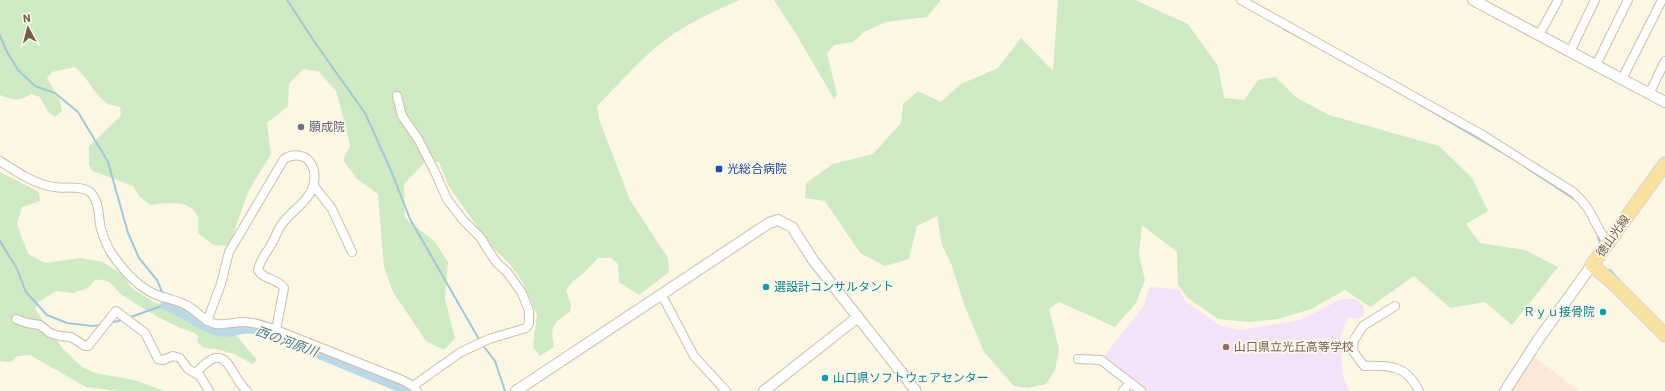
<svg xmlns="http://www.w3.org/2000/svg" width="1665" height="391" font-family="'IBM Plex Sans','Noto Sans JP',sans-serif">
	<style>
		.commercial { fill: #fbe8da }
		.education { fill: #f3e2f8 }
		.green { fill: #cfe9c4 }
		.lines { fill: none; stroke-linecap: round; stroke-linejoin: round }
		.stream { stroke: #a1c7d6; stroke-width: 2 }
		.river { stroke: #bad9e4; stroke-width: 13 }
		.minor-casing { stroke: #cdbeac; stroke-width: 10 }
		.tertiary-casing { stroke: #cdbeac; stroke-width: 12 }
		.primary-casing { stroke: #dbd5d0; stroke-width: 15 }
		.minor { stroke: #fff; stroke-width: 8 }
		.tertiary { stroke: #fff; stroke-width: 10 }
		.primary { stroke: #f8e2a0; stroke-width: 13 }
		.worship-dot { fill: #6b7280; stroke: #fef9ec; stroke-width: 1.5 }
		.transit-dot { fill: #1a4fb4; stroke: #fef9ec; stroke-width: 1.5 }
		.culture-dot { fill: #0f9aa8; stroke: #fef9ec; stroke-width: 1.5 }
		.education-dot { fill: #8d6e63; stroke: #fef9ec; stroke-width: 1.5 }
		.labels { text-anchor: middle; stroke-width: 3.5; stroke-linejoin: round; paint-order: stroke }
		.worship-label { font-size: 12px; fill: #5b616d; stroke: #fef9ec; text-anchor: start }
		.transit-label { font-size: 12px; fill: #164399; stroke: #fef9ec; text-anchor: start }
		.street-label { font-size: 12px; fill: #745f4b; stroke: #fef9ec }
		.culture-label { font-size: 12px; fill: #0d838f; stroke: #fef9ec; text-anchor: start }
		.education-label { font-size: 12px; fill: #785e54; stroke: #fef9ec; text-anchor: start }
		.water-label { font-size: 13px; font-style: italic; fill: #49798d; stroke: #fef9ec }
	</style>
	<rect width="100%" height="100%" fill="#fcf6e5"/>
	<!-- commercial -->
	<path class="commercial" d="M1532,355L1579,391H1510Z"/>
	<!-- education -->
	<path class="education" d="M1150,287L1179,289L1185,301L1221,326L1242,330L1300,320L1341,299H1356L1363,306L1364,314L1359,319L1348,317L1340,338L1343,377L1349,391H1145L1106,361L1104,356L1143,307Z"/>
	<!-- green -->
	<path class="green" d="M0,0H740C714,11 686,24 664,41C639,60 619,84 597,106L599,119L630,200L668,258L669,272L639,295L619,282L618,264L611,258H598L585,272L573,281L566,290L571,305L570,312C552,323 550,327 554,347L540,356L533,347L537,315L522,281L508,262L495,250L473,221L448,185L439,162H425L404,184L405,218L435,242L448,262L445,299L455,338L444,350L426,341L393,292L384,267L378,194L357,179L343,160L350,146L346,127L336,91L318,71L303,69L289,84L288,106L267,123L271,154L248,192L229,246L213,245L198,233C198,228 199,221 198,217C191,198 165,203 150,205L139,196L133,186L93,171L89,165V146C101,136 110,125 121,116L120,107C116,106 109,105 105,102C93,92 87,77 75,67L52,72L47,78L60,101L62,111L55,117L48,112L40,97L31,94C18,102 14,100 0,95Z
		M774,0H941L927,17L886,22L864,32L853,42L834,45L827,53L837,94L834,99L796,34Z
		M1058,0H1135L1188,24L1218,66L1224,98L1244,100L1258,80L1275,77L1297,98L1329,115L1439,146L1472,178L1488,211L1466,224L1480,243L1525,250L1558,267L1512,325L1485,302L1450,308L1414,276L1370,307L1345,290L1311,309L1278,319L1249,322L1218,319L1188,298L1178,285L1177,252L1142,225L1139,255L1145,280L1136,303L1115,327L1059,302L1049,309L1059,349L1055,370L1046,384L1028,388L1014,386L984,352L964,304L952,266L942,245L937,216L917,226L909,259L885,266L860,253L825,201L805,198L806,183L833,164L873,154L901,123L903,104L918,91L941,102L961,84L998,68L1021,38L1053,71Z
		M0,172L39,192L40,201L22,207L17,224L28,254L45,263L80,258L103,262L120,273L134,290L154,302L186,314L206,327L236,335L257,360L253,364L234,354L216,349L204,348L197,342L198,336C191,330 184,330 176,326C159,318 141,307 125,297C113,290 114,278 95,280L88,288L73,293L56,291L38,302L35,309L63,349L81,366L95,373L134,380L164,391H119L86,387L30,355L17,356L11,362L0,361Z"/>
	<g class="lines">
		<!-- stream -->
		<path class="stream" d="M287,0L316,44L365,113L392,173L410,219L480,341
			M1284,29L1294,34
			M0,36L7,52L18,70L35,86L55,93L78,112L108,162L128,233L139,258L157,280L163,294
			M1419,104L1515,160
			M1524,166L1577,201
			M1597,233L1600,243
			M0,241L17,269L26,292L47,315L67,323L92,326L101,325
			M1610,270L1620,281
			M128,318L167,304L165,300
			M109,323L122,320
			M482,344L495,361L505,391"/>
		<!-- river -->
		<path class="river" d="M167,304C186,311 201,326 220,330C230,332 238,327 247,327C251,327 256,328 260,328L401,386L405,391"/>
		<!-- minor casing -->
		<g class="minor-casing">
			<path id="minor" d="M1241,0L1481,134L1573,192C1594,210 1593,224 1608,243
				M1539,35L1558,0
				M1570,52L1595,0
				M1596,65L1628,0
				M1622,79L1662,0
				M1649,94L1665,61
				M397,96L402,116L418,139L434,170L447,199L463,220L480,237L496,262L507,272L522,293L529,311V324L526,328L489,339L461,352L413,386
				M0,161C17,172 34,184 54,187C65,189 81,185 90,192C100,201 98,217 101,229C104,238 107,247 112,254C123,270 139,288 157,295C167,299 178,300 188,306C198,312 205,322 216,324C225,325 235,322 244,322C255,322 265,326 276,330L402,380L413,386L417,391
				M314,186L332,209L352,252
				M660,295L665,301L694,356L726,391
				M1395,306L1363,326L1354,340L1353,351L1364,366C1390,365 1406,365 1419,391
				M16,319L27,323L40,325L50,333L60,336L71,337L85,346H88L116,311L145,333L158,359L163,360L173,356L180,358L188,369L200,376L209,391
				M207,321L221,284L229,252L284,159C290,155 296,154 304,157C309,159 313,166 314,171C318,198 295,206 282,224C277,230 276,237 272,243C267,253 260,259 258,270C263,280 278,278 284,288L276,330
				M1078,359L1101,360L1141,391
				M196,373C228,337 228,374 247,391
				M1123,391L1130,383"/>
		</g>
		<!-- tertiary casing -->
		<g class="tertiary-casing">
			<path id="tertiary" d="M1473,0L1665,102
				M516,391L769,223L778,220L792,227L813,260L916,391
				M764,391L858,317
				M1505,391L1540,337L1592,265"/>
		</g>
		<!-- primary casing -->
		<g class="primary-casing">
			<path id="primary" d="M1665,164L1592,265L1614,284L1665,335"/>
		</g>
		<!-- minor -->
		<use href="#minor" class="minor"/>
		<!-- tertiary -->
		<use href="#tertiary" class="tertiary"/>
		<!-- primary -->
		<use href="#primary" class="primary"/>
	</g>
	<!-- markers -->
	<circle class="worship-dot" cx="301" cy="127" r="4"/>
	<rect class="transit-dot" x="715" y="165" width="8" height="8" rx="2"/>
	<g class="culture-dot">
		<circle cx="766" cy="287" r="4"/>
		<circle cx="1603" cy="312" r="4"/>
		<circle cx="825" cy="378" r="4"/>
	</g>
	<circle class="education-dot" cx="1226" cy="347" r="4"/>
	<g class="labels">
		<!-- worship labels -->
		<g class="worship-label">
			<text x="309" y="131">願成院</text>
		</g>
		<!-- transit labels -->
		<g class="transit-label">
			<text x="727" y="173">光総合病院</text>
		</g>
		<!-- street labels -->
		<g class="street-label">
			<text transform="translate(1613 236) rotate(-55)" y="4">徳山光線</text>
		</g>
		<!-- culture labels -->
		<g class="culture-label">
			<text x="774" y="291">選設計コンサルタント</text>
			<text x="1595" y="316" text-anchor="end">Ｒｙｕ接骨院</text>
			<text x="833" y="382">山口県ソフトウェアセンター</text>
		</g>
		<!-- education labels -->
		<g class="education-label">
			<text x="1234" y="351">山口県立光丘高等学校</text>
		</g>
		<!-- water labels -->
		<g class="water-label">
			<text transform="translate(287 341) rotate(20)" y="5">西の河原川</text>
		</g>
	</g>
	<!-- north arrow -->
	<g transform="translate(28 28) rotate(353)" stroke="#fef9ec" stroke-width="3" paint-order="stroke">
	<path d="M0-3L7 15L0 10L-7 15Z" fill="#745f4b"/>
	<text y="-6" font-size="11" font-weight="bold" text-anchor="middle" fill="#745f4b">N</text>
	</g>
</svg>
